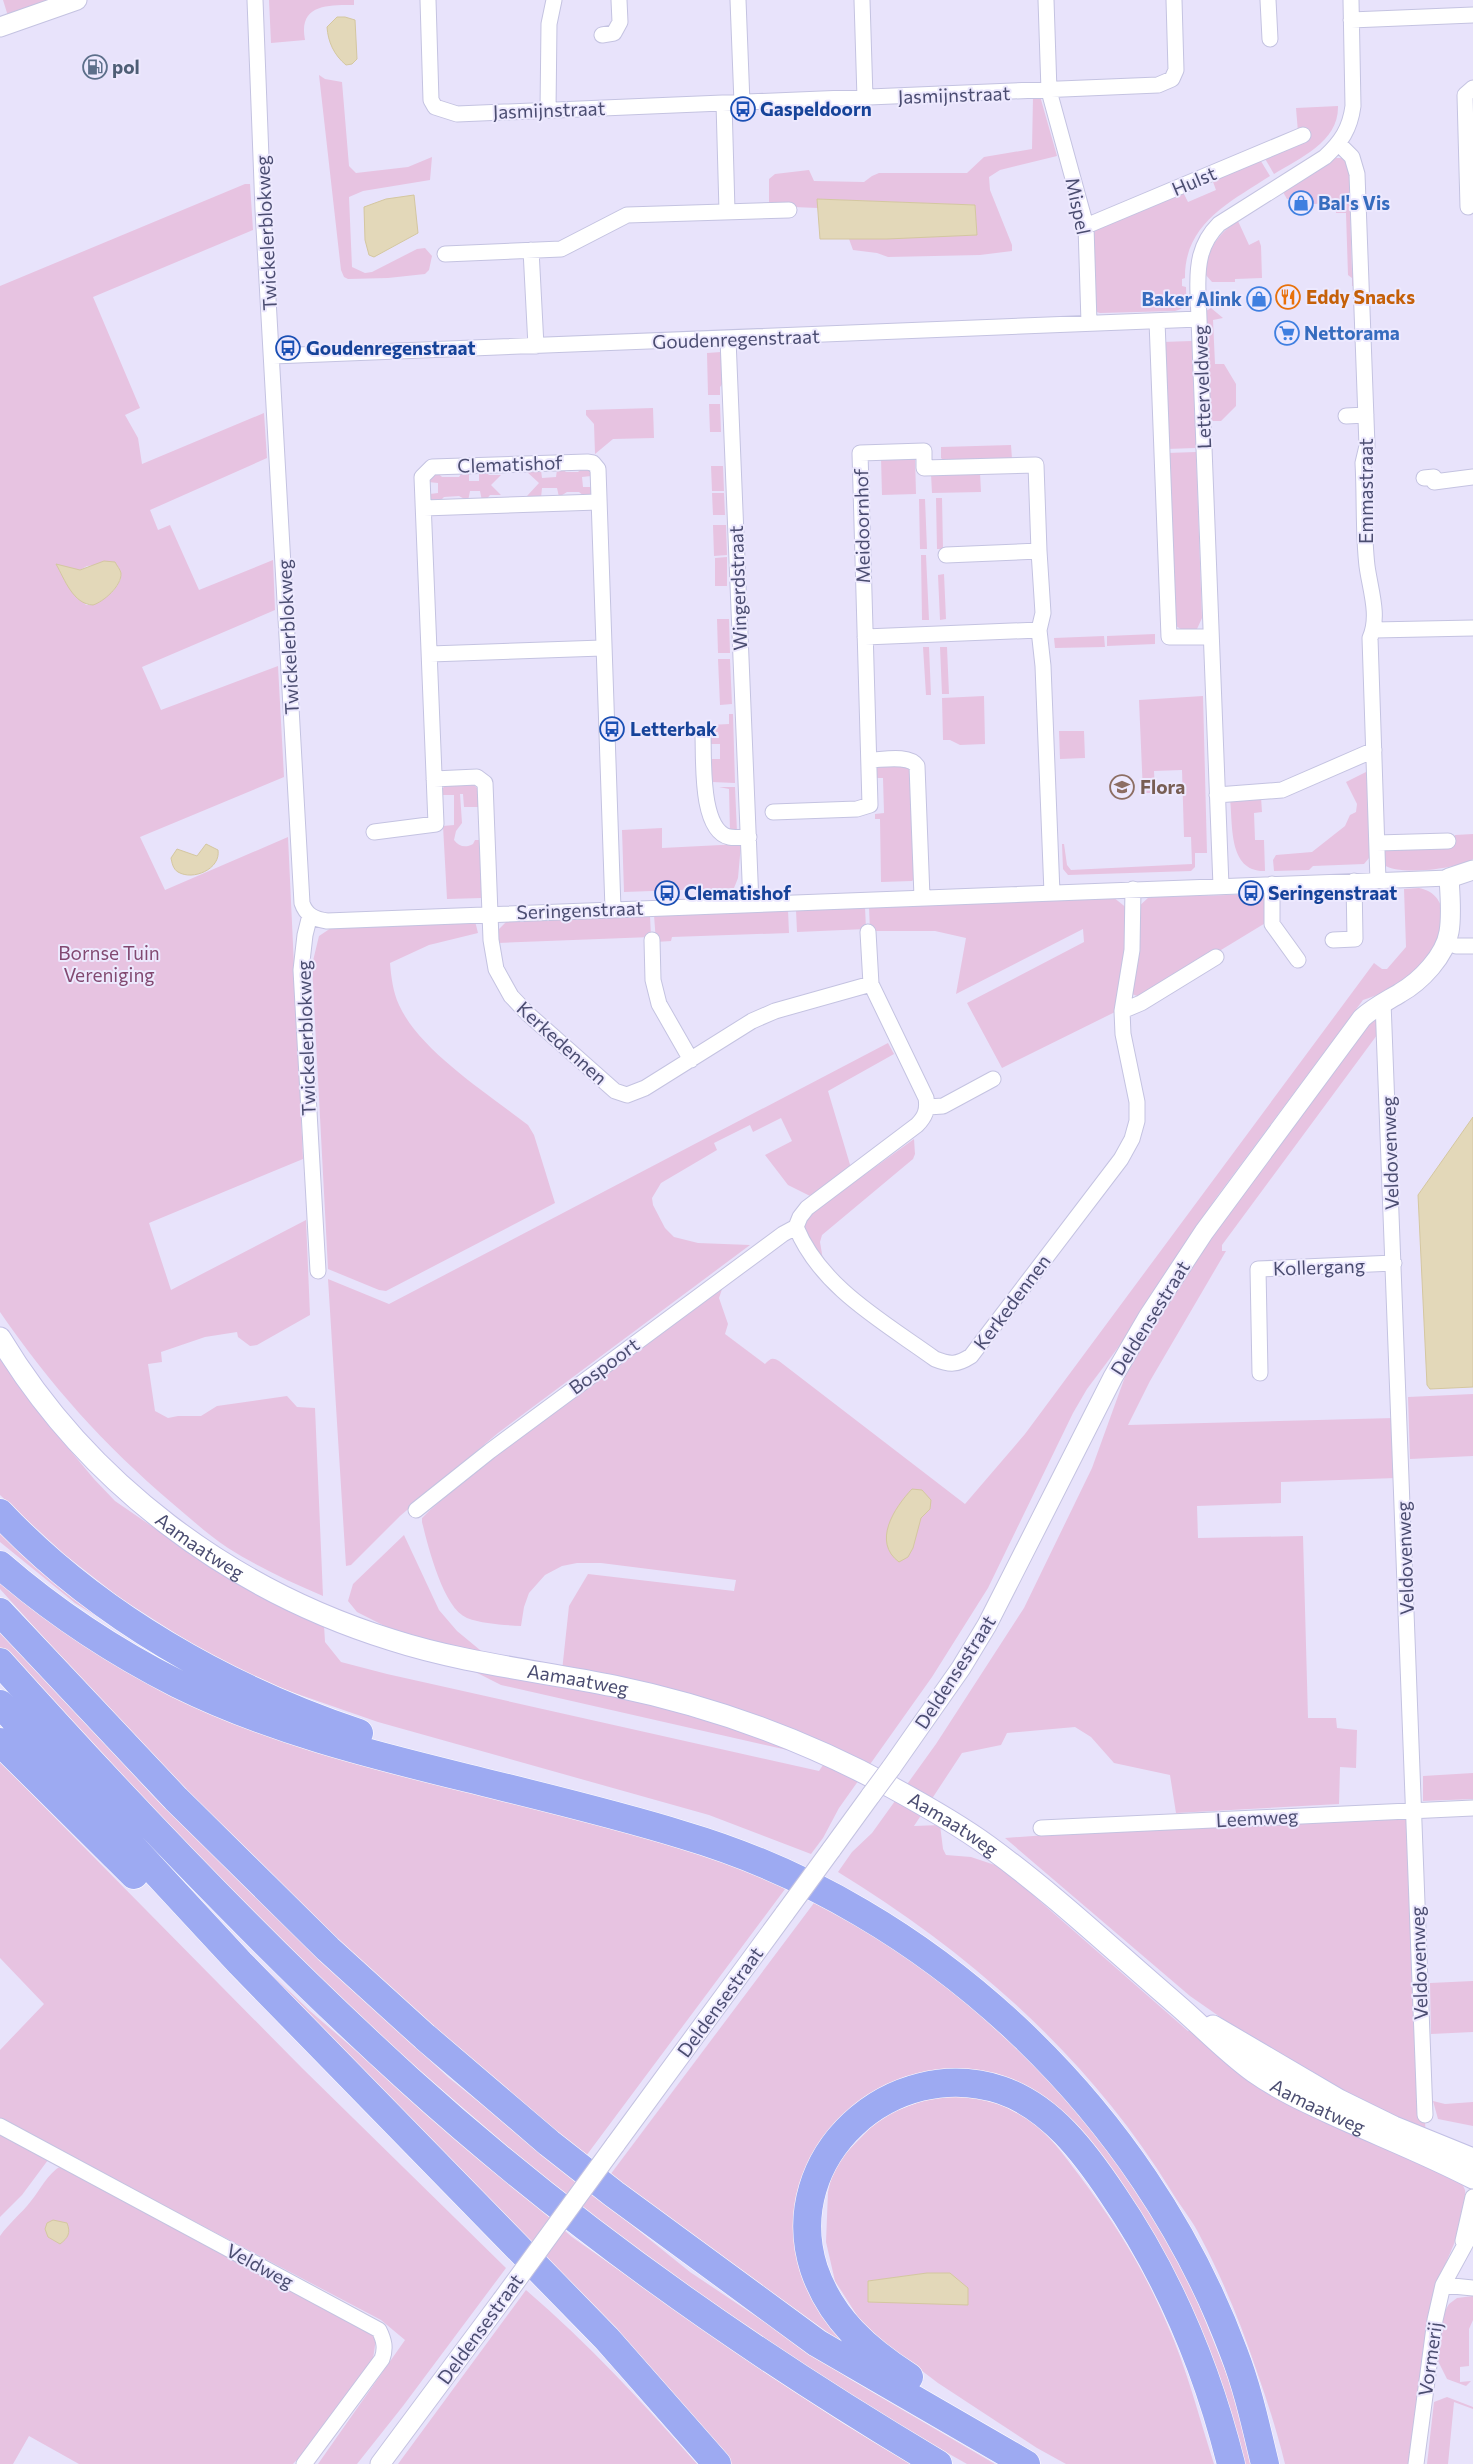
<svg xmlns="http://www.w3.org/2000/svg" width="1473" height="2464" font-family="Commissioner,sans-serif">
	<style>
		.green { fill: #e7c3e1; fill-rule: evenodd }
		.water { fill: #e3d8b9; stroke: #d4c7a0 }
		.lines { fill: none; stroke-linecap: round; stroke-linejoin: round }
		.minor-casing { stroke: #c4c3e1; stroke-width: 17 }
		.tertiary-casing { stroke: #c4c3e1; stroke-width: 21 }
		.secondary-casing { stroke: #c2c0e5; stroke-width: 23 }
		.motorway-casing { stroke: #fff; stroke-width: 29 }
		.minor { stroke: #fff; stroke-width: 15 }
		.tertiary { stroke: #fff; stroke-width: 19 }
		.secondary { stroke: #fff; stroke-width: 21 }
		.motorway { stroke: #9daaf2; stroke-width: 28 }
		.tertiary-bridge-casing { stroke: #c4c3e1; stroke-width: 21; stroke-linecap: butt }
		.tertiary-bridge { stroke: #fff; stroke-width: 19 }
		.labels { text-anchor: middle; stroke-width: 4; stroke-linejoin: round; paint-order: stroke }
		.service-label { font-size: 19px; font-weight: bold; fill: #4e5e75; stroke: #ede9fe; text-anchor: start }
		.street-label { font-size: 19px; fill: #4b4d71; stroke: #ede9fe }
		.transit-label { font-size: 19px; font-weight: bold; fill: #164399; stroke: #ede9fe; text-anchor: start }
		.shop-label { font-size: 19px; font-weight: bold; fill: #366cbe; stroke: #ede9fe; text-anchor: start }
		.food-label { font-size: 19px; font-weight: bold; fill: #c56008; stroke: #ede9fe; text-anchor: start }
		.education-label { font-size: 19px; font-weight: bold; fill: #785e54; stroke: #ede9fe; text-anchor: start }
		.park-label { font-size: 19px; fill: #824971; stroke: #ede9fe }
	</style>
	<rect width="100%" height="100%" fill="#e8e3fb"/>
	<!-- green -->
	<path class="green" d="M3,0H59L8,16Z
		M269,0H354V5C328,5 298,4 305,40L271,43Z
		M319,75L325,79L342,82L349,166L356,173L408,167L432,157L430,180L363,191L349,197L352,267L365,273L372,272L417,249L425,248L432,256L429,270L425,274L388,278L348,279L344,277L341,270Z
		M1040,96L1057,156L1000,170L989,177L990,190L1012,245V251L980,255L888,257L877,253L853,250L849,239L977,235L975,205L818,199V208L769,206V179L775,174L809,170L814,181L864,182L872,176L879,173H967L984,157L1032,149L1033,97Z
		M1338,106C1339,142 1300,158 1274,174L1264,157L1298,132L1296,108Z
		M1259,158L1270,176C1230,202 1184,224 1185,278L1182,279V286L1186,287C1186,298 1189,308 1175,311L1100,313L1093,311V229L1183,192L1188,202L1216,190L1212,179Z
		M1336,158H1345L1352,176L1349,178L1352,272L1357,276V286H1352V278L1348,275L1346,213H1336V203L1313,204V198L1287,199L1283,192Z
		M245,184H250L253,230L93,297L140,408L125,415L138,438L142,464L264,413L267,458L150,510L158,530L170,525L199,590L273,560L275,610L142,667L161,710L278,666L284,777L140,837L165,890L288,837L303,1159L149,1223L171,1290L306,1220L310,1315L257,1345L250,1346L238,1337L237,1332L205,1337L161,1352L162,1362L148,1364L155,1411L168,1418L178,1416H201L217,1406L287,1396L297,1407L315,1408L323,1596C290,1582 258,1567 228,1548C207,1534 190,1518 172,1503C103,1444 51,1386 0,1312V286ZM115,563C117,566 120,569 121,573C123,587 99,606 86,605L57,565L80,570L87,566Z
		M1238,221L1249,245L1259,240L1261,246L1262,278L1235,279V282H1212L1205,274C1207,250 1218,233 1238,221Z
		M1211,308L1223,318L1213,320L1215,364H1224L1236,384V406L1221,421H1213L1210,418L1206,311Z
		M1192,341L1196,448L1166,449L1162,342Z
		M721,352L723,383L720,387V395H708L707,353Z
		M709,404H720L721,432H710Z
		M653,408L654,438L613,439L595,454L594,424L586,415V410Z
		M1011,445L1012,459L944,461L941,458V447Z
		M1196,452L1202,618L1197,629L1182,630L1176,626L1167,453Z
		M915,457L916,494L882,495L881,458Z
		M711,466H723L724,491H712Z
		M583,467L592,470L591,476L582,477L583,487H592L593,492L589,496H584L579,492H567L559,497L557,488H542L541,498L527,496L539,483L526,471L541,470L542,478L556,477L557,470L561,468L566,472H578Z
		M484,470L489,475H501L491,485L501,495H490L486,500L482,501L480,491H470L468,501L459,496L444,497L439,502H433L428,498L430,494L438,493V483L428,482L432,472H437L442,477H459L463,471L469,473V481H479V473Z
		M980,473L981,492L932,493L931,474Z
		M712,493H724L725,515H713Z
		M936,498H942L943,549H937Z
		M919,499H925L927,549H920Z
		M713,525H726L727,555L714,556Z
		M921,555H926L929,620H922Z
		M727,557V586H715V558Z
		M944,574L946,619L940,620L938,575Z
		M717,619H729L730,653H718Z
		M1155,634V644L1107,646V636Z
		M1104,636L1105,647L1055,648L1054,638Z
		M923,647H929L931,695H926Z
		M940,647H947L949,694H942Z
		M718,659H730L732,704L720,705Z
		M984,696L985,744L960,745L950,740H943L942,698Z
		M1203,696L1207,853H1195V867L1191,871L1068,875L1063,869L1062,844H1064L1067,865L1071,870L1192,864L1191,837H1184L1182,770L1154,771L1155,793H1143L1139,700Z
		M729,714H733L735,783L712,782V759H720V744H711V738H719L718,732H710V725L729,724Z
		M1084,731L1085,758L1060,759L1059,731Z
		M902,764L910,770L915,878L912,881L881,882L880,819H875V814L884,813L883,778H874V771L880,765Z
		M1370,770L1374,857L1369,858L1364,864L1313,866L1309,870L1274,871L1273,860L1276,855L1312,852L1345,826L1350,815L1356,812L1357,804L1346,782Z
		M446,784H473L478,789L479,807H464L463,794H460L462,823L456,831L454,840C459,847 466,848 473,844L475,840H481L482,898L447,899L443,826L454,825V795H443V788Z
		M719,787H735L737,832H730L729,789Z
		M1261,797L1262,812L1254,813L1255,840H1264L1265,871C1228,872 1233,825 1230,799Z
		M662,828V848L741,844L738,878L734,888L624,892L622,830Z
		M1473,834V859C1457,869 1399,876 1384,865L1381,849L1451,847L1455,835Z
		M1419,888C1451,894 1446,932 1431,953C1425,963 1414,974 1405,982C1395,991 1376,995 1363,1000L1216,1198L1194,1230L1144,1313L1087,1389L1073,1413L988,1588L932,1677L839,1808L823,1838L811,1854L709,1815L378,1722L263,1682L214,1658L120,1598L64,1554L0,1495V1358L39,1413L94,1479L115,1501L214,1569L297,1615L324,1625L325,1642L341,1662L387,1674L819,1771L827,1759L501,1685L357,1612L348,1601L353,1584L404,1535L439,1610L457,1631L503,1669L562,1671L569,1606L588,1574L734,1591L736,1580L601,1563H577L562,1566L545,1575L529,1593L524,1607L521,1626C504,1625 483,1624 467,1618C443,1608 428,1546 422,1522V1518L429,1511L491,1457L724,1283L719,1298L728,1324L725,1334L765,1364C770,1359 772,1357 779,1361L965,1504L1025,1434L1374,963L1382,969H1387L1406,947L1404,889Z
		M1268,894L1267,922L1142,998L1132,994L1136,909L1149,897Z
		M1113,897L1128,909V943L1117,1011L1002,1068L967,1003L1084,942L1083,929L956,994L966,938L935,931H870L869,907Z
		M865,907L866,929L797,932L796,910Z
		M788,910L789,933L672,937L671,941L656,942L654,915Z
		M650,916L651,937L498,943L496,932L507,921Z
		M475,921L478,933L429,945L390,963C391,976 393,992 399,1005C420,1051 487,1093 528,1125L534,1135L555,1203L386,1291L379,1290L328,1269L312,965L319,936L334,926Z
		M1380,1013V1031L1222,1245V1251H1226L1150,1381L1128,1425L1394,1418L1396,1478L1281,1482V1503L1197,1506L1198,1538L1303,1536L1308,1718H1336L1337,1728L1357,1730L1356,1768L1340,1767L1339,1804L1176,1813L1170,1775L1114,1763L1091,1737L1075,1727L1007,1733L1001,1745L962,1753L914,1826L940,1825L943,1849L946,1855L971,1857L1001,1867L1188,2031L1233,2026L1190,1996L1005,1838L1144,1828L1408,1815L1415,2017L1429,2165L1461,2181L1465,2190L1466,2205L1454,2244L1439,2279L1413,2464H1285C1277,2431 1267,2400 1256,2369C1241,2324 1223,2280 1201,2238C1193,2221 1180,2206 1170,2189C1088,2056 970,1953 838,1872L852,1852L872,1833L936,1744L1024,1608L1092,1468L1126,1374L1177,1288L1208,1242L1375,1016Z
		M888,1043L894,1054L828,1091L851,1168L812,1197L788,1185L765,1155L792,1141L781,1118L753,1132L750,1125L714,1143L717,1150L661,1183L652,1198L653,1205L665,1228L674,1237L698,1243L750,1245L498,1433L400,1516L351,1565L346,1566L328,1279L389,1304Z
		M914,1139L915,1154L913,1159L822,1235L820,1242L823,1260L803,1230L806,1217Z
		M1473,1394V1456L1410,1459L1408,1397Z
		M0,1525L172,1663L75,1603L0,1542Z
		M0,1578L118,1663L548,1805L791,1881L586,2156L387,1988L192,1797L109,1710L0,1589Z
		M0,1628L152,1795L303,1944L449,2078L690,2272L848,2378L995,2464H967L799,2369L566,2197L372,2029L287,1952L0,1649Z
		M0,1762L302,2068L506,2268L403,2406L357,2464H318L405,2340L381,2320L0,2119V2050L44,2004L0,1958Z
		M1473,1773V1799L1423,1801V1776Z
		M817,1899L851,1917L974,2005L1101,2132L1180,2258L1241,2410L1257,2464H1236L1181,2307L1020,2090L869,2098L800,2224L870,2363L610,2175Z
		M241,1945L310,2011L572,2237L755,2366L844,2424L911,2464H729Z
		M1473,1981V2032L1431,2034L1430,1983Z
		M953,2095C980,2097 1006,2103 1028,2119C1049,2134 1063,2154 1079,2175C1113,2220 1145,2271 1167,2324C1187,2369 1199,2417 1214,2464H1066L1037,2448L938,2383L880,2339L858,2317L835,2281L826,2242L828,2192L832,2174L843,2156L881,2117L929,2098ZM927,2273L868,2302L869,2281Z
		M1433,2101L1445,2104L1473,2102V2126L1438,2119Z
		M0,2133L48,2160L22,2195L0,2217Z
		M61,2166L371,2332L376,2339L373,2359L313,2443L293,2464H79L29,2436L13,2464H0V2236C9,2223 21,2214 31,2201C40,2190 48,2173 61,2166Z
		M526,2290C588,2343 643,2403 697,2464H398Z
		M1473,2296V2320L1469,2329V2366L1460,2367V2382L1471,2381L1466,2386L1447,2379L1438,2361L1443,2314L1449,2304L1457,2298Z
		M1447,2397L1473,2407V2409L1454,2402L1448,2464H1427L1434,2402Z"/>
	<!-- water -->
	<path class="water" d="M337,17H345L355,20L357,59L352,64L346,65C334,55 328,42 327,27Z
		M414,195L418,233L374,257L369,255L365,240L364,207L386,199Z
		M817,199L975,205L977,235L887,239H820Z
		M104,561L115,562C117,566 120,569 121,573C122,586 103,602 93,605C73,604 65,580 56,564L80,570Z
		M206,844L218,850C221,869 193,881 178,872C173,869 172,863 171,858L177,849L197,856Z
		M1473,1117V1387L1430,1389L1427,1385L1418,1195Z
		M912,1489L922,1490L931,1500L930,1509L921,1518L913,1548L908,1557L899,1562C872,1542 894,1508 912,1489Z
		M53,2220L67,2223C71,2233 68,2238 60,2244L48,2237L45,2229L47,2223Z
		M927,2273H950L968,2288V2305L868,2302V2281Z"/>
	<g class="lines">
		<!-- minor casing -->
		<g class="minor-casing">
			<path id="minor" d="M255,0L263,210L302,903C306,915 314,919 327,921L1449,878
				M428,0L431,100L435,107L457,114L1158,85L1172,79L1176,70L1174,0
				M738,0L742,103
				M862,0L865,98
				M1046,0L1049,91L1086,226L1089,323
				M1268,0L1270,39
				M1351,20L1473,15
				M602,35L614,33L620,22L619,0
				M724,103L727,211
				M548,110L549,24L554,0
				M1339,144L1352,157L1357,174L1367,446L1363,463C1365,497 1363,532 1367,566C1370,589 1380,616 1370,638L1378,881
				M1468,207L1465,95L1473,88
				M1086,226L1303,135
				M531,250L536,346
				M445,254L561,249L627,215L789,210
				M1157,321L1169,637H1211
				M728,339L751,904
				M273,356L1199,319
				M1346,416L1366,415
				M1424,478L1434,477V482L1473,477
				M424,508L598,502
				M1039,551L1043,613L1039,630L1043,666L1052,893
				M1374,630L1473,628
				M865,637L1039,630
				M430,654L602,648
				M703,737C704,760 700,830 729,837C735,838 743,837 749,837
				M870,760C882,760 909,754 917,766L922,897
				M434,779L477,777L485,783L491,940L496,969L511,996L528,1014L615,1091L627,1095L645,1088L752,1021L775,1011L871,984
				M1217,795L1282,790L1374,750
				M773,812L857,809L870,805L860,453L924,451V468L1036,465L1039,551L946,555
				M374,832L436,824L422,477L432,467L587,462L593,463L598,469L613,909
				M1377,843L1448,841
				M1272,884V924L1298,960
				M1221,886L1198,293C1197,266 1199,244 1219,224L1325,157C1341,142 1350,129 1353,106L1351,0
				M310,915L305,935L301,970L318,1271
				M868,932L871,984L926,1098C928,1110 925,1117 917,1125L807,1208L800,1217L796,1227C821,1288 884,1322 935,1359C950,1365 957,1365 971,1356L1121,1159L1132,1139L1137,1121V1102L1123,1034L1122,1011L1132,950L1133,889
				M652,940L653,980L659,1004L691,1060
				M1333,940L1355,939L1354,881
				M1447,942L1456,946H1473
				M1383,1002L1425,2115
				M1122,1011L1141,1003L1216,957
				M928,1107L943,1106L993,1079
				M1260,1373L1258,1269L1394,1263
				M416,1510L490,1451L783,1234L796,1227
				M1041,1828L1473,1808
				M0,2126L379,2330C384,2340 386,2348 382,2359L304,2464
				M1463,2241L1473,2197
				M1443,2285L1473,2288
				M1416,2464L1435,2320L1443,2285L1473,2230"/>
		</g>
		<!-- tertiary casing -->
		<g class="tertiary-casing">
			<path id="tertiary" d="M0,27L77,0
				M891,1768L961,1668L987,1625L1113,1377L1148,1317L1204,1232L1362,1018C1374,1007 1387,1001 1400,993C1421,981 1445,956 1449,932C1452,915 1450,895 1449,878L1473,870
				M831,1850L871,1795
				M615,2145L785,1913
				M380,2464L502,2300"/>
		</g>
		<!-- secondary casing -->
		<g class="secondary-casing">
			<g id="secondary">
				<path id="s1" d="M0,1338C88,1484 231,1590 392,1640C463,1663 540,1671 614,1686C711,1706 805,1740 891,1787C924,1805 958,1824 988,1846C1054,1894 1113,1950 1175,2003C1202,2026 1225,2051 1254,2072C1278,2089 1304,2101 1330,2113C1378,2135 1427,2154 1473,2178"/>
				<path d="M1213,2026L1339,2100L1394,2127L1473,2159"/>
			</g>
		</g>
		<!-- motorway casing -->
		<g class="motorway-casing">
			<path id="motorway" d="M0,1513C96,1615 227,1689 359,1733
				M0,1565C53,1611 115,1652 178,1684C269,1729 369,1754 467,1778C539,1796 612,1813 683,1835C931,1908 1144,2110 1234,2353C1248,2389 1256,2427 1265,2464
				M0,1612L176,1799L328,1949L425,2037L549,2143L614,2194L817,2343L1026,2464
				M0,1662C130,1807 265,1949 409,2080C570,2226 751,2353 938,2464
				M0,1704L240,1963L607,2339L717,2464
				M0,1742L134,1875
				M909,2377C867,2350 831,2319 814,2269C778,2157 892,2054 1001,2090C1051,2107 1085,2153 1113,2195C1169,2277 1207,2368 1231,2464"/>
		</g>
		<!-- minor -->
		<use href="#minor" class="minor"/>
		<!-- tertiary -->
		<use href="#tertiary" class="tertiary"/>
		<!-- secondary -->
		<use href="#secondary" class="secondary"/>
		<!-- motorway -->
		<use href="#motorway" class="motorway"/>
		<!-- tertiary-bridge casing -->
		<g class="tertiary-bridge-casing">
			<path id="tertiary-bridge" d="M871,1795L891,1768
				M785,1913L831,1850
				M502,2300L615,2145"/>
		</g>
		<!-- tertiary-bridge -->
		<use href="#tertiary-bridge" class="tertiary-bridge"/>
	</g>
	<!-- icons -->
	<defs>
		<g id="fuel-ring" transform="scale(1.25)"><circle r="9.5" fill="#ede9fe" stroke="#5c6f8a" stroke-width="1.5"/><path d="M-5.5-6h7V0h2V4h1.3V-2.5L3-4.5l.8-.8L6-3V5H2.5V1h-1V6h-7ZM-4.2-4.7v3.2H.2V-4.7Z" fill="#5c6f8a"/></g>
		<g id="bus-ring" transform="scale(1.25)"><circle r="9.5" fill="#ede9fe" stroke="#1a4fb4" stroke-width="1.5"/><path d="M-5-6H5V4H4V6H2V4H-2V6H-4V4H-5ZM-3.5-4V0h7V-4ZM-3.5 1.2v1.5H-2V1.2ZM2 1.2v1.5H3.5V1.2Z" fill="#1a4fb4"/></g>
		<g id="shop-ring" transform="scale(1.25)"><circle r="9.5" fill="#ede9fe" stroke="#3f7fe0" stroke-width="1.5"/><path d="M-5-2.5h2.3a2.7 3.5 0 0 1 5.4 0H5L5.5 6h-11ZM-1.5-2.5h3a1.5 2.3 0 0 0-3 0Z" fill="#3f7fe0"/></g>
		<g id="restaurant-ring" transform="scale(1.25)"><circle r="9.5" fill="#ede9fe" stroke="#e8710a" stroke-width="1.5"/><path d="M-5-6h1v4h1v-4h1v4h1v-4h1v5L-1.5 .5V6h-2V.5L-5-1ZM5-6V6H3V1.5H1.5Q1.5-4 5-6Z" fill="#e8710a"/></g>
		<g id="supermarket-ring" transform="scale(1.25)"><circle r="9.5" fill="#ede9fe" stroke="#3f7fe0" stroke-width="1.5"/><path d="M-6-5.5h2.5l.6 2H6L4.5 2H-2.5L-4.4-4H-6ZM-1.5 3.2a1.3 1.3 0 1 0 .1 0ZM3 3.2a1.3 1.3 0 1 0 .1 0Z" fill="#3f7fe0"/></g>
		<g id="school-ring" transform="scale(1.25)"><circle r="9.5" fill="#ede9fe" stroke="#8d6e63" stroke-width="1.5"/><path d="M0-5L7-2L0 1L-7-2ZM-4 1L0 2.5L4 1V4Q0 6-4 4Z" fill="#8d6e63"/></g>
	</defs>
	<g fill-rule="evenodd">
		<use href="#fuel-ring" x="95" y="67"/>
		<use href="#bus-ring" x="743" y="109"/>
		<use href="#shop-ring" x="1301" y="203"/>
		<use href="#restaurant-ring" x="1288" y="297"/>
		<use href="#shop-ring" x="1259" y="299"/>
		<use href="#supermarket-ring" x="1287" y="333"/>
		<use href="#bus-ring" x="288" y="348"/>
		<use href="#bus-ring" x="612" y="729"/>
		<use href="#school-ring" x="1122" y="787"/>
		<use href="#bus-ring" x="667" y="893"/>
		<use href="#bus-ring" x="1251" y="893"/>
	</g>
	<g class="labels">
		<!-- service labels -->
		<g class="service-label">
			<text x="112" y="74">pol</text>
		</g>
		<!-- street labels -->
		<g class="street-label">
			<text transform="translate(954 95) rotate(-2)" y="7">Jasmijnstraat</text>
			<text transform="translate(549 110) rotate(-2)" y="7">Jasmijnstraat</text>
			<text transform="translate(1194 181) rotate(-23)" y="7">Hulst</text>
			<text transform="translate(1078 206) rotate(78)" y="7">Mispel</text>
			<text transform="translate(266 233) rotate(-93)" y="7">Twickelerblokweg</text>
			<text transform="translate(736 339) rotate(-2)" y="7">Goudenregenstraat</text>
			<text transform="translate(1202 387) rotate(-92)" y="7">Letterveldweg</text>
			<text transform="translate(510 464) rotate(-2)" y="7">Clematishof</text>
			<text transform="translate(1366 491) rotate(-90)" y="7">Emmastraat</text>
			<text transform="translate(862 526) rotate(-91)" y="7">Meidoornhof</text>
			<text transform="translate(738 588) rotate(-92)" y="7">Wingerdstraat</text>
			<text transform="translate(288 637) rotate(-93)" y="7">Twickelerblokweg</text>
			<text transform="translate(580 910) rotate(-2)" y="7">Seringenstraat</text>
			<text transform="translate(306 1038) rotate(-92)" y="7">Twickelerblokweg</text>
			<text transform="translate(562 1043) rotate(42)" y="7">Kerkedennen</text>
			<text transform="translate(1390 1153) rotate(-92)" y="7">Veldovenweg</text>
			<text transform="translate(1319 1267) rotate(-2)" y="7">Kollergang</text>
			<text transform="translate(1012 1302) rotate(-53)" y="7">Kerkedennen</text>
			<text transform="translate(1150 1318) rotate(-58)" y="7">Deldensestraat</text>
			<text transform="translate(604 1366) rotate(-36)" y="7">Bospoort</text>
			<text dy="7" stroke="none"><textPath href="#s1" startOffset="291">Aamaatweg</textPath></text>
			<text transform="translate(1405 1558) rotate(-92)" y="7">Veldovenweg</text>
			<text transform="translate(955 1672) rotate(-57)" y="7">Deldensestraat</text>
			<text dy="7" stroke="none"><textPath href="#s1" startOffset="696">Aamaatweg</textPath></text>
			<text transform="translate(1257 1818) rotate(-3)" y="7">Leemweg</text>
			<text dy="7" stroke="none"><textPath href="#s1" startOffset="1101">Aamaatweg</textPath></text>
			<text transform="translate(1419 1963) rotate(-92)" y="7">Veldovenweg</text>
			<text transform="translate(720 2002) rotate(-54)" y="7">Deldensestraat</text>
			<text dy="7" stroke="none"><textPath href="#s1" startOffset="1564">Aamaatweg</textPath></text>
			<text transform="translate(260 2266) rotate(28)" y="7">Veldweg</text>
			<text transform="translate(480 2329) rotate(-54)" y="7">Deldensestraat</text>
			<text transform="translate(1430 2359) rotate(-82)" y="7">Vormerij</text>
		</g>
		<!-- transit labels -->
		<g class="transit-label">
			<text x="760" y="116">Gaspeldoorn</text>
			<text x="306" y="355">Goudenregenstraat</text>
			<text x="630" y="736">Letterbak</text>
			<text x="684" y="900">Clematishof</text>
			<text x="1268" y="900">Seringenstraat</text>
		</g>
		<!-- shop labels -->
		<g class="shop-label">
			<text x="1318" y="210">Bal's Vis</text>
			<text x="1242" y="306" text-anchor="end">Baker Alink</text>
			<text x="1304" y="340">Nettorama</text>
		</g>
		<!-- food labels -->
		<g class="food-label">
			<text x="1306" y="304">Eddy Snacks</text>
		</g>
		<!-- education labels -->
		<g class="education-label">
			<text x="1140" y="794">Flora</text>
		</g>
		<!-- park labels -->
		<g class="park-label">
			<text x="109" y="960">Bornse Tuin<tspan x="109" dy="22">Vereniging</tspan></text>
		</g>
	</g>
</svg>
